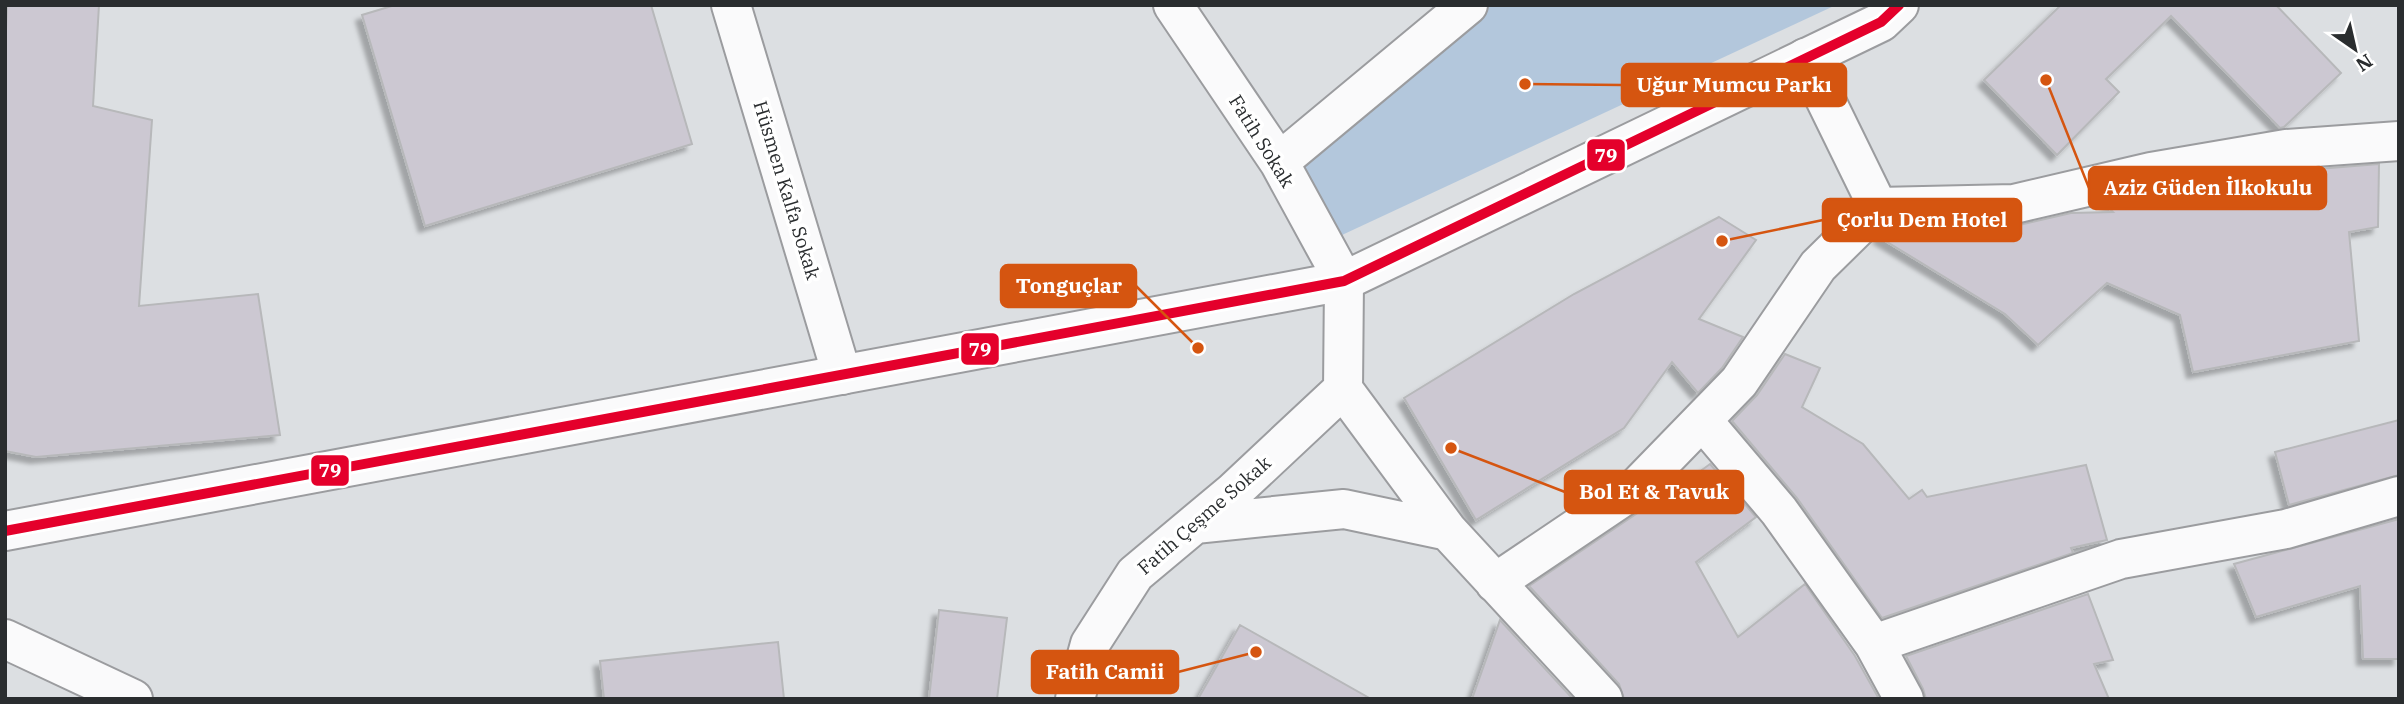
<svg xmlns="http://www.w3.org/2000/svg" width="2404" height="704" font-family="'IBM Plex Serif',serif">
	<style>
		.green { fill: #b3c7dc }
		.building { fill: #ccc8d2; stroke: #b7b8ba; stroke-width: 2; filter: url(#shadow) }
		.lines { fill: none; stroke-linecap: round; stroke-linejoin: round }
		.street-casing { stroke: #9b9c9f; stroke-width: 42 }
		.secondary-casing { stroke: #9b9c9f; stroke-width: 42 }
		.primary-casing { stroke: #9b9c9f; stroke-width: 42 }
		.street { stroke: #fafafb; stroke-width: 38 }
		.secondary { stroke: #fafafb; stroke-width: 38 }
		.primary { stroke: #fafafb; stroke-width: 38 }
		.bus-1-casing { stroke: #fff; stroke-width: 16 }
		.bus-1 { stroke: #e4002b; stroke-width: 10 }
		.labels { text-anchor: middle; stroke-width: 7; stroke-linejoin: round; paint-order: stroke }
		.street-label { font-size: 19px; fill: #2a2d2f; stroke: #fff }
		.leader { fill: none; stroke: #d55510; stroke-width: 2.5 }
		.callout-dot { fill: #d55510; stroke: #fff; stroke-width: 2.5 }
		.callout { fill: #d55510; stroke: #d55510; stroke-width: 2.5 }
		.callout-label { font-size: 21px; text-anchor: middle; font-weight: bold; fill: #fff }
		.line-badge { stroke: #fff; stroke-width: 2.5 }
		.badge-label { font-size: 19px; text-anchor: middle; font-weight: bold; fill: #fff }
	</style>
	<defs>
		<filter id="shadow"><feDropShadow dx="-6" dy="6" stdDeviation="2" flood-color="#0004"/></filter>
	</defs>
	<rect width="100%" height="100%" fill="#dcdfe2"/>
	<!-- green -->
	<path class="green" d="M1490,5H1836L1342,235L1279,162Z"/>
	<!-- building -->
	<path class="building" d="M7,5H99L93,106L152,120L139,306L258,294L280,435L36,457L5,451V53Z
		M395,5H651L692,144L425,226L362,15Z
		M2061,5H2276L2341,73L2284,127L2280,128L2171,16L2106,79L2119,92L2057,155L1984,80Z
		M2379,164L2378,227L2349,232L2359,341L2193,372L2180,315L2107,283L2038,345L2005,314L1879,237L1887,229L2015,226L2071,213L2113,212L2107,206L2305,170Z
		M1719,217L1756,240L1699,319L1743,337L1722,368L1698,393L1672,362L1624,428L1476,520L1404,398L1574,294Z
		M1785,354L1820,368L1802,407L1863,444L1909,499L1922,490L1927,497L2086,465L2107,540L2071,548L2073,553L1882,618L1797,498L1732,421L1757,395Z
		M2399,420V475L2289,505L2275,452Z
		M1710,464L1756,517L1696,562L1738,637L1805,584L1855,656L1879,699H1624L1619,684L1529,586L1648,506L1659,496L1661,500Z
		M2399,519V659H2363L2360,586L2256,617L2234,564Z
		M2088,594L2113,660L2094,664L2109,699H1926L1923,689L1906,656Z
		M939,610L1007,618L997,699H929Z
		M1500,620L1573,699H1472Z
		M1240,625L1371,699H1198Z
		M778,642L784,699H604L600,661Z"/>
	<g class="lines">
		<!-- street casing -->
		<g class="street-casing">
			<path id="street" d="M731,5L842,375
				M1173,5L1279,162L1344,281L1343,389L1448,531L1603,699
				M1805,58L1878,207
				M1279,162L1468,5
				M1702,420L1779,511L1874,644L1904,699
				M1195,524L1344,509L1448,531
				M1495,583L1636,488L1739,382L1818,266L1878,207L2014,204L2151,172L2286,149L2399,141
				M1874,644L2121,559L2286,529L2399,496
				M1075,699L1090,644L1135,574L1233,492L1343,389"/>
		</g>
		<!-- secondary casing -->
		<g class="secondary-casing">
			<path id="secondary" d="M5,639L133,699"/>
		</g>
		<!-- primary casing -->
		<g class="primary-casing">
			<path id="primary" d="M5,531L1344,281L1881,22L1899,5"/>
		</g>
		<!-- street -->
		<use href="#street" class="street"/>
		<!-- secondary -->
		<use href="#secondary" class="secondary"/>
		<!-- primary -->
		<use href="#primary" class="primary"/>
		<!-- bus-1 casing -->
		<g class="bus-1-casing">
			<path id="bus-1" d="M5,531L1344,281L1881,22L1899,5"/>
		</g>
		<!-- bus-1 -->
		<use href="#bus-1" class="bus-1"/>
	</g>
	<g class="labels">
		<!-- street labels -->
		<g class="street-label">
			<text transform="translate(1262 141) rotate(58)" y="7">Fatih Sokak</text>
			<text transform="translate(787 190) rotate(73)" y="7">Hüsmen Kalfa Sokak</text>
			<text transform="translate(1204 515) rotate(-41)" y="7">Fatih Çeşme Sokak</text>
		</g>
	</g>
	<!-- callouts -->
	<path class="leader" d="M1525 84L1622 85M2046 80L2089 188M1722 241L1823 220M1198 348L1136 286M1451 448L1565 492M1256 652L1178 672"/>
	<g class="callout-dot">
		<circle cx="1525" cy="84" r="7"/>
		<circle cx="2046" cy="80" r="7"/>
		<circle cx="1722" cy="241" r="7"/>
		<circle cx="1198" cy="348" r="7"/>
		<circle cx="1451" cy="448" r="7"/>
		<circle cx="1256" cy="652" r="7"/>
	</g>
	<g class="callout">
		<rect x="1622" y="64" width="224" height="42" rx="7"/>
		<rect x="2089" y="167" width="237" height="42" rx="7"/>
		<rect x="1823" y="199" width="198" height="42" rx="7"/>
		<rect x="1001" y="265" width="135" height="42" rx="7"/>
		<rect x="1565" y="471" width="178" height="42" rx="7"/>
		<rect x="1032" y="651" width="146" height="42" rx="7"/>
	</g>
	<g class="callout-label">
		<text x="1734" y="92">Uğur Mumcu Parkı</text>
		<text x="2208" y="195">Aziz Güden İlkokulu</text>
		<text x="1922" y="227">Çorlu Dem Hotel</text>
		<text x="1069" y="293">Tonguçlar</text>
		<text x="1654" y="499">Bol Et &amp; Tavuk</text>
		<text x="1105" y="679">Fatih Camii</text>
	</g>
	<g class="line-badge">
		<rect x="1586" y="138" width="40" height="34" rx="7" fill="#e4002b"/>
		<rect x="960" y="332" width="40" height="34" rx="7" fill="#e4002b"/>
		<rect x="310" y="454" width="40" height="33" rx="7" fill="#e4002b"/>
	</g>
	<g class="badge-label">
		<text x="1606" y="162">79</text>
		<text x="980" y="356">79</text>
		<text x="330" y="477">79</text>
	</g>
	<!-- border -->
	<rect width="2404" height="704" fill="none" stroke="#2a2d2f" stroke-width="14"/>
	<!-- north arrow -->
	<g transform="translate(2355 49) rotate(146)" stroke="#ffffff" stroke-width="5" paint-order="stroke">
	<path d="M0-5L12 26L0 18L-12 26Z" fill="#2a2d2f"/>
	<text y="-10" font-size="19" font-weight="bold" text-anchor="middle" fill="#2a2d2f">N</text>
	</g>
</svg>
